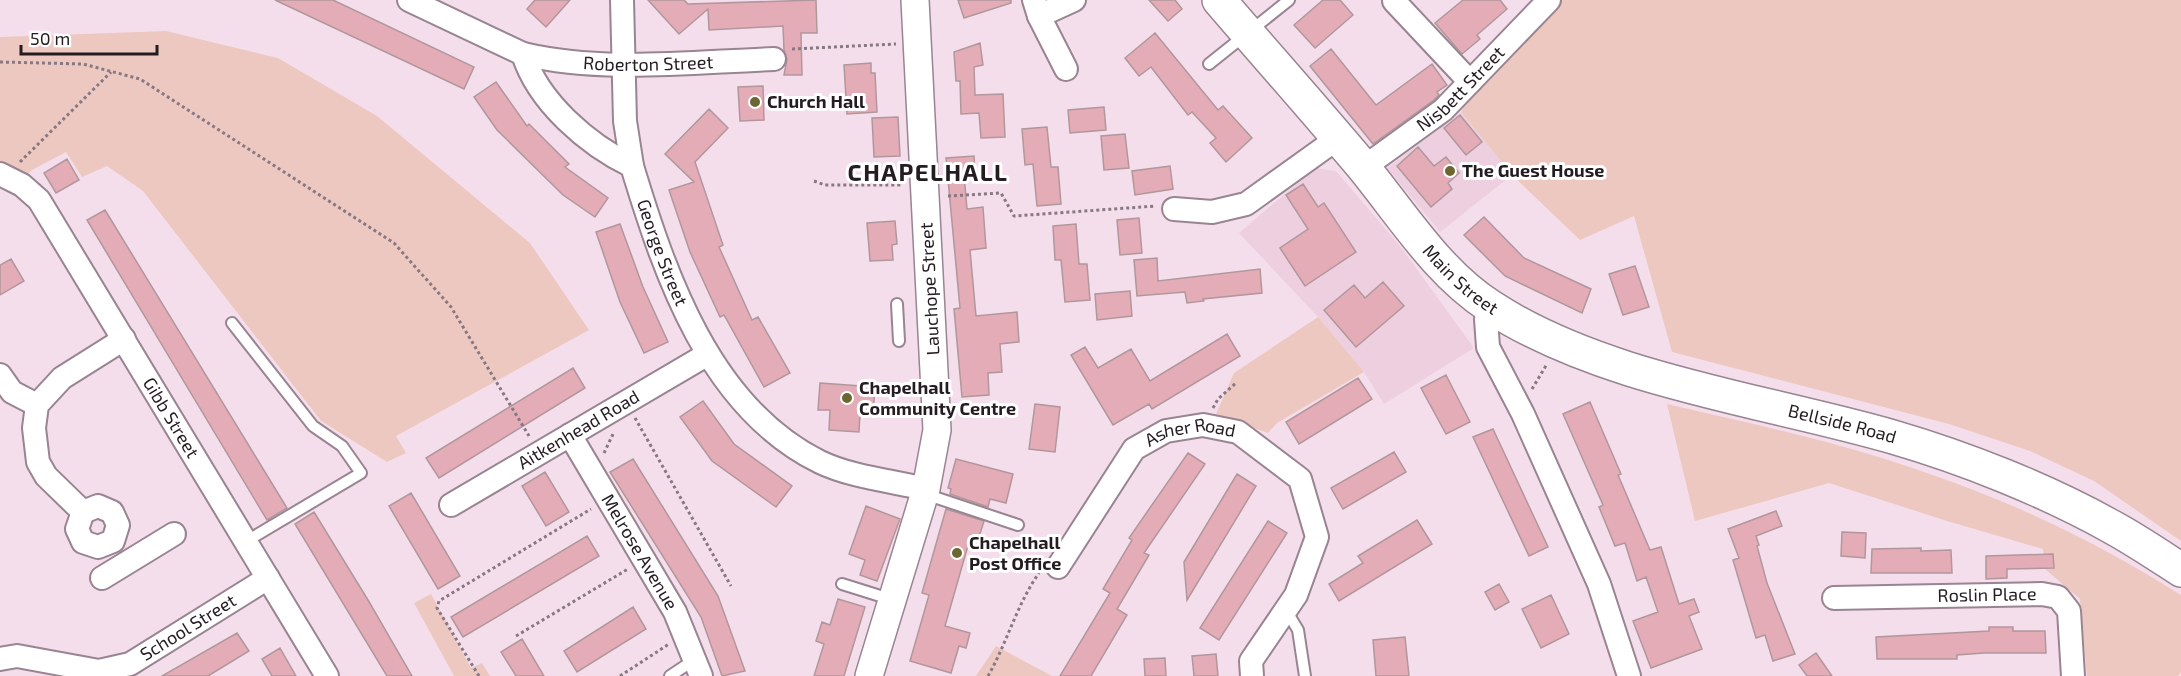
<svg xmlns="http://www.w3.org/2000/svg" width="2181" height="676" font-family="'Exo 2',sans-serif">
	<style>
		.built { fill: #edcfe0 }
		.green { fill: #edc8c1 }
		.building { fill: #e3acb6; stroke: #b1979c; stroke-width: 1.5 }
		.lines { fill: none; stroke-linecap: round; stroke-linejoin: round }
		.service-casing { stroke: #998491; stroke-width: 14 }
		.minor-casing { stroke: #998491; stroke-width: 26 }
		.tertiary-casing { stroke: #998491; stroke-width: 30 }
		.primary-casing { stroke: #998491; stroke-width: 36 }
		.path { stroke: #877882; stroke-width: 3; stroke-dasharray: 3 3; stroke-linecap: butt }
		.service { stroke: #fff; stroke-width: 10 }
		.minor { stroke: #fff; stroke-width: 22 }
		.tertiary { stroke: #fff; stroke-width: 27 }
		.primary { stroke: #fff; stroke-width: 33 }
		.poi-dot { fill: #6b6632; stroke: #fff; stroke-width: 2 }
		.labels { text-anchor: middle; stroke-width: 6; stroke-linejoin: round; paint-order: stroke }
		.street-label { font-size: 18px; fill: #241c21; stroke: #fff }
		.poi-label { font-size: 18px; font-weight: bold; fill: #241c21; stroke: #fff; text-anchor: start }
		.district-label { font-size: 24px; font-weight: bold; letter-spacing: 1.5px; fill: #241c21; stroke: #fff }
	</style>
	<rect width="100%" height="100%" fill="#f5deec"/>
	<!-- built -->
	<path class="built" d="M1461,112L1512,175L1440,232L1387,168Z
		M1315,168L1336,171L1400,246L1474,348L1384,404L1364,372L1318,317L1239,233Z"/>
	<!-- green -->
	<path class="green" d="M1559,0H2181V541L2094,481L2030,451L1949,424L1672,352L1634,216L1580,240L1512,175L1461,112L1468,99Z
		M166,31L278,58L377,116L530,243L589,330L396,436L406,453L387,462L321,421L143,191L107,166L82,177L66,152L32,170L22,179L0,170V37Z
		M1318,317L1364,372L1277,423L1268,433L1216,414L1234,373Z
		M1667,404C1754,424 1843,443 1927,473C2016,503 2102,545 2181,595V672L2178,676H2087L2080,599L2045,569L2043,549L1947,521L1829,483L1695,521Z
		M431,594L471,668L482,663L490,676H454L414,603Z
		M996,646L1052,676H976Z"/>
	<!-- building -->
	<path class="building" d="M275,0H333L474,67L464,89Z
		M535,0H570L546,27L527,9Z
		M648,0H684L688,4L816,0L817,33H801L802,75H784L787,59L784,50L783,26L709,30L708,9L679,34Z
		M958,0H1011V3L964,18Z
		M1149,0H1175L1182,9L1168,21Z
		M1323,0H1340L1353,15L1315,48L1294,25Z
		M1463,0H1500L1507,9L1477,35L1480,39L1462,54L1435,23Z
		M1155,33L1218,110L1223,106L1252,138L1226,162L1210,143L1216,138L1192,112L1188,115L1151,67L1139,76L1125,58Z
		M980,43L983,65L974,67L975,95L1003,94L1005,137L981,138L979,113L961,114L960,81H956L954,52Z
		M1331,49L1376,105L1432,64L1447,85L1437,92L1439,95L1434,100L1373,144L1310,66Z
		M871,63V73H875L877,112L847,114L844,65Z
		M496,82L527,126L529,124L569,164L565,167L608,198L595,217L563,195L497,130L474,97Z
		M763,86L764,120L740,121L738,87Z
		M1104,107L1106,130L1070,133L1068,110Z
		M709,109L728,128L695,162L723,245L719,247L752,320L758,317L790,373L764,387L724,315L720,317L690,252L669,190L694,182L665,154Z
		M1460,115L1482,142L1466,155L1444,128Z
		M898,117L900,156L874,157L872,118Z
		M1047,127L1051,167H1058L1061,204L1037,206L1033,164L1025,165L1022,129Z
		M1125,134L1129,168L1104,170L1101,136Z
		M1418,147L1434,166L1446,157L1459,173L1448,183L1452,189L1431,207L1397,166Z
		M974,156L975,173L964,174L967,209L983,207L986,248L970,250L976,316L1017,312L1019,342L1000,344L1002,372L988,373L989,395L962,397L954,309L960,308L946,158Z
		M67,159L79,180L56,193L44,173Z
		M1170,166L1173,189L1135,195L1132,171Z
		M1303,184L1318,207L1324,203L1356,252L1305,286L1280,248L1308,229L1286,195Z
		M105,210L287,508L267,520L87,220Z
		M1484,217L1524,258L1591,289L1582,313L1505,276L1464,235Z
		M1139,218L1142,253L1120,255L1117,220Z
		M895,221L897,244L892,245L893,260L870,261L867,223Z
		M620,224L643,287L668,342L644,353L620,302L596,232Z
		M1076,224L1079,264H1087L1090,300L1065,302L1061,260H1055L1053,226Z
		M1157,258L1158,281L1260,269L1262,293L1203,299L1204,301L1187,303L1185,292L1137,296L1134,260Z
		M11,259L24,281L0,295V265Z
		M1635,266L1649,307L1623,315L1609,274Z
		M1383,282L1404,306L1356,347L1324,310L1354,285L1365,298Z
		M1130,291L1132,316L1097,320L1095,294Z
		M1227,334L1240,356L1152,409L1149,404L1113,425L1071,355L1085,347L1098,368L1131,349L1150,381Z
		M573,368L585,388L439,478L426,458Z
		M1446,375L1470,422L1446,434L1421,388Z
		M1358,378L1372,399L1299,444L1286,422Z
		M820,383L875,387L873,415L860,414L859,432L829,430L830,410H818Z
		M703,401L734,444L792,486L776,507L712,461L680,417Z
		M1590,402L1621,474L1618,475L1650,550L1661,547L1679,604L1694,599L1699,612L1689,616L1702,649L1651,668L1633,621L1658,612L1646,577L1637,581L1625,543L1615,546L1599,507L1603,505L1563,414Z
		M1035,404L1060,407L1055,452L1029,449Z
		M1493,429L1548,547L1529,556L1473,437Z
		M1394,452L1406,472L1343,509L1331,488Z
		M1188,453L1205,464L1144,553L1149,555L1117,609L1127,615L1091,676H1060L1110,593L1103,589L1132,540L1129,538Z
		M633,459L718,596L745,671L722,676L701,617L610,472Z
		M956,459L1013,474L1006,503L990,499L988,507L950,494L951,489L948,488Z
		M545,472L569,512L546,526L522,486Z
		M1237,474L1256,486L1187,600L1184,562Z
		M411,493L460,576L438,589L389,506Z
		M866,506L900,519L877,581L860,575L865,560L849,554Z
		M946,509L984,521L979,537L971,535L945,626L970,633L966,648L959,646L951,673L910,661L929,595L922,593Z
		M1776,511L1782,526L1756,536L1759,545L1757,546L1767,583L1795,654L1773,661L1765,635L1756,638L1733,560L1739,558L1728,529Z
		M314,512L368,600L412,676H387L295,524Z
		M1417,520L1432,544L1339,601L1329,584L1363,563L1358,556Z
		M1268,521L1287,533L1219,640L1200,628Z
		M1842,532L1866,533L1865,558L1841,556Z
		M587,536L599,556L463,637L451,617Z
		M1921,548V551L1951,550L1952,573H1871L1872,549Z
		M2053,554L2054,568L2007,569V578L1986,579V556Z
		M1499,584L1509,602L1495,610L1485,592Z
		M1551,595L1569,634L1541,648L1522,609Z
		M838,599L865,607L844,676H814L824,644L816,641L822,622L830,625Z
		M633,607L646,629L577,672L564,651Z
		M1989,627H2013V631H2045L2046,653H1984L1957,655V659H1877L1876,637L1989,631Z
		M237,633L249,651L208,676H162Z
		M1405,637L1409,676H1376L1373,640Z
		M522,639L544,676H516L501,652Z
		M280,648L296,676H272L262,659Z
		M1816,653L1832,676H1807L1799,665Z
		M1216,654L1218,676H1194L1192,656Z
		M1165,658L1166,676H1145L1144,659Z"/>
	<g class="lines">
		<!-- service casing -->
		<g class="service-casing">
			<path id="service" d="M1209,64L1289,0
				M897,304L899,341
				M232,323L313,426L342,446L361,473L245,542
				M925,494L1018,525
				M842,584L893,600
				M1286,610L1298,630L1305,676
				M670,676L694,660"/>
		</g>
		<!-- minor casing -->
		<g class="minor-casing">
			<g id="minor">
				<path id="s1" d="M409,0L523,54C538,102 588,145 632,166C665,275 710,408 820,462C851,477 892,481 926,489"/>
				<path d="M622,0L625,121L632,166"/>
				<path d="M1034,0L1039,16L1074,0"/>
				<path d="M1394,1L1470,82"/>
				<path d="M1039,16L1066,69"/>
				<path id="s2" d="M523,54C604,73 691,62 774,59"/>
				<path id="s3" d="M1363,168L1443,110L1549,0"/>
				<path id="s4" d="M0,174L22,185L39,200L327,676"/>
				<path d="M1174,209L1212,212L1246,204L1338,138"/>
				<path d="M1492,308L1486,319L1488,347L1523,414L1599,584L1629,676"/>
				<path d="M0,375L12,392L37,405"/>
				<path id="s5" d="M570,435L675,612L701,676"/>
				<path id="s6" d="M451,505L708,354"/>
				<path d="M83,512L77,529L83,542L98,547L113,541L118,525L112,512L98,506L83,512L46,476L38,462L34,428L37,405L62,378L124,339"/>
				<path id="s7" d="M1058,567L1134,449L1166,431L1203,425L1238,432L1300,479L1317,537L1296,595L1251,661L1252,676"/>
				<path d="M102,578L174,534"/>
				<path id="s8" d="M1834,598L2042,594L2058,597L2069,611L2073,676"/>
				<path id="s9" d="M0,659L17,656L99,671L130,664L268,578"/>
			</g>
		</g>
		<!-- tertiary casing -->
		<g class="tertiary-casing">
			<path id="tertiary" d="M869,676L926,489L937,430L915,0"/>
		</g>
		<!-- primary casing -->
		<g class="primary-casing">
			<g id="primary">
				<path id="s10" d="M1219,0C1267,56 1316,111 1363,167C1403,216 1438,273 1491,307C1603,380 1765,400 1893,437C1965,458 2046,490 2112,527C2136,540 2158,555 2181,570"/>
			</g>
		</g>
		<!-- path -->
		<path class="path" d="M792,49L896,44
			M0,62L83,64L140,79L394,243L451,307L529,436
			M20,162L111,72
			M814,181L825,185H902
			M948,196L1001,193L1014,216L1156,206
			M1532,389L1547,364
			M1213,408L1218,399L1236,383
			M635,418L731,586
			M604,453L614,432
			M516,636L628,569
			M479,676L437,608L439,601L591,509
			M620,676L669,644
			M988,676C1007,643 1017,604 1039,573"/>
		<!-- service -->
		<use href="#service" class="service"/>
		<!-- minor -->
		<use href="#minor" class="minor"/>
		<!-- tertiary -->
		<use href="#tertiary" class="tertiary"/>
		<!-- primary -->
		<use href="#primary" class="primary"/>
	</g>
	<!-- markers -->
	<g class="poi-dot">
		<circle cx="755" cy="102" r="6"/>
		<circle cx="1450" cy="171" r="6"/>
		<circle cx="847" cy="398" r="6"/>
		<circle cx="957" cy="553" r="6"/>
	</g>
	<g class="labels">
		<!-- street labels -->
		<g class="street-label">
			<text dy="6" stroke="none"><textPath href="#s2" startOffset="126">Roberton Street</textPath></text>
			<text dy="6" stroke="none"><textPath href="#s3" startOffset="126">Nisbett Street</textPath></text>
			<text dy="6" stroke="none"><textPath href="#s1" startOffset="378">George Street</textPath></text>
			<text dy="6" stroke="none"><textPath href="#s10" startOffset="370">Main Street</textPath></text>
			<text transform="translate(930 289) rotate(-93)" y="6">Lauchope Street</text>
			<text dy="6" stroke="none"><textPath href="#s4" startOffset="302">Gibb Street</textPath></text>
			<text dy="6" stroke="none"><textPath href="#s10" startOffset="783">Bellside Road</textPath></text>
			<text dy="6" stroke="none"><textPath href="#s6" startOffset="148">Aitkenhead Road</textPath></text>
			<text dy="6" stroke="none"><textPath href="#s7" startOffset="201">Asher Road</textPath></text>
			<text dy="6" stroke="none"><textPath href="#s5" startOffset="136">Melrose Avenue</textPath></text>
			<text dy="6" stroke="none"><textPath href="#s8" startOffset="153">Roslin Place</textPath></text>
			<text dy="6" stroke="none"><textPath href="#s9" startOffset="201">School Street</textPath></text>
		</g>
		<!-- poi labels -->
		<g class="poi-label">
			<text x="767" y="108">Church Hall</text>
			<text x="1462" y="177">The Guest House</text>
			<text x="859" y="394">Chapelhall<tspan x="859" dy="21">Community Centre</tspan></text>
			<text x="969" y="549">Chapelhall<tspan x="969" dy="21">Post Office</tspan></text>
		</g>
		<!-- district labels -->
		<g class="district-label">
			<text x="928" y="181">CHAPELHALL</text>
		</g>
	</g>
	<!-- scale -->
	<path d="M21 45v9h136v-9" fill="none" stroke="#241c21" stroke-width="3"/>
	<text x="30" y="45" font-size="18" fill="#241c21" stroke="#ffffff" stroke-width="4.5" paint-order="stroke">50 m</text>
</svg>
